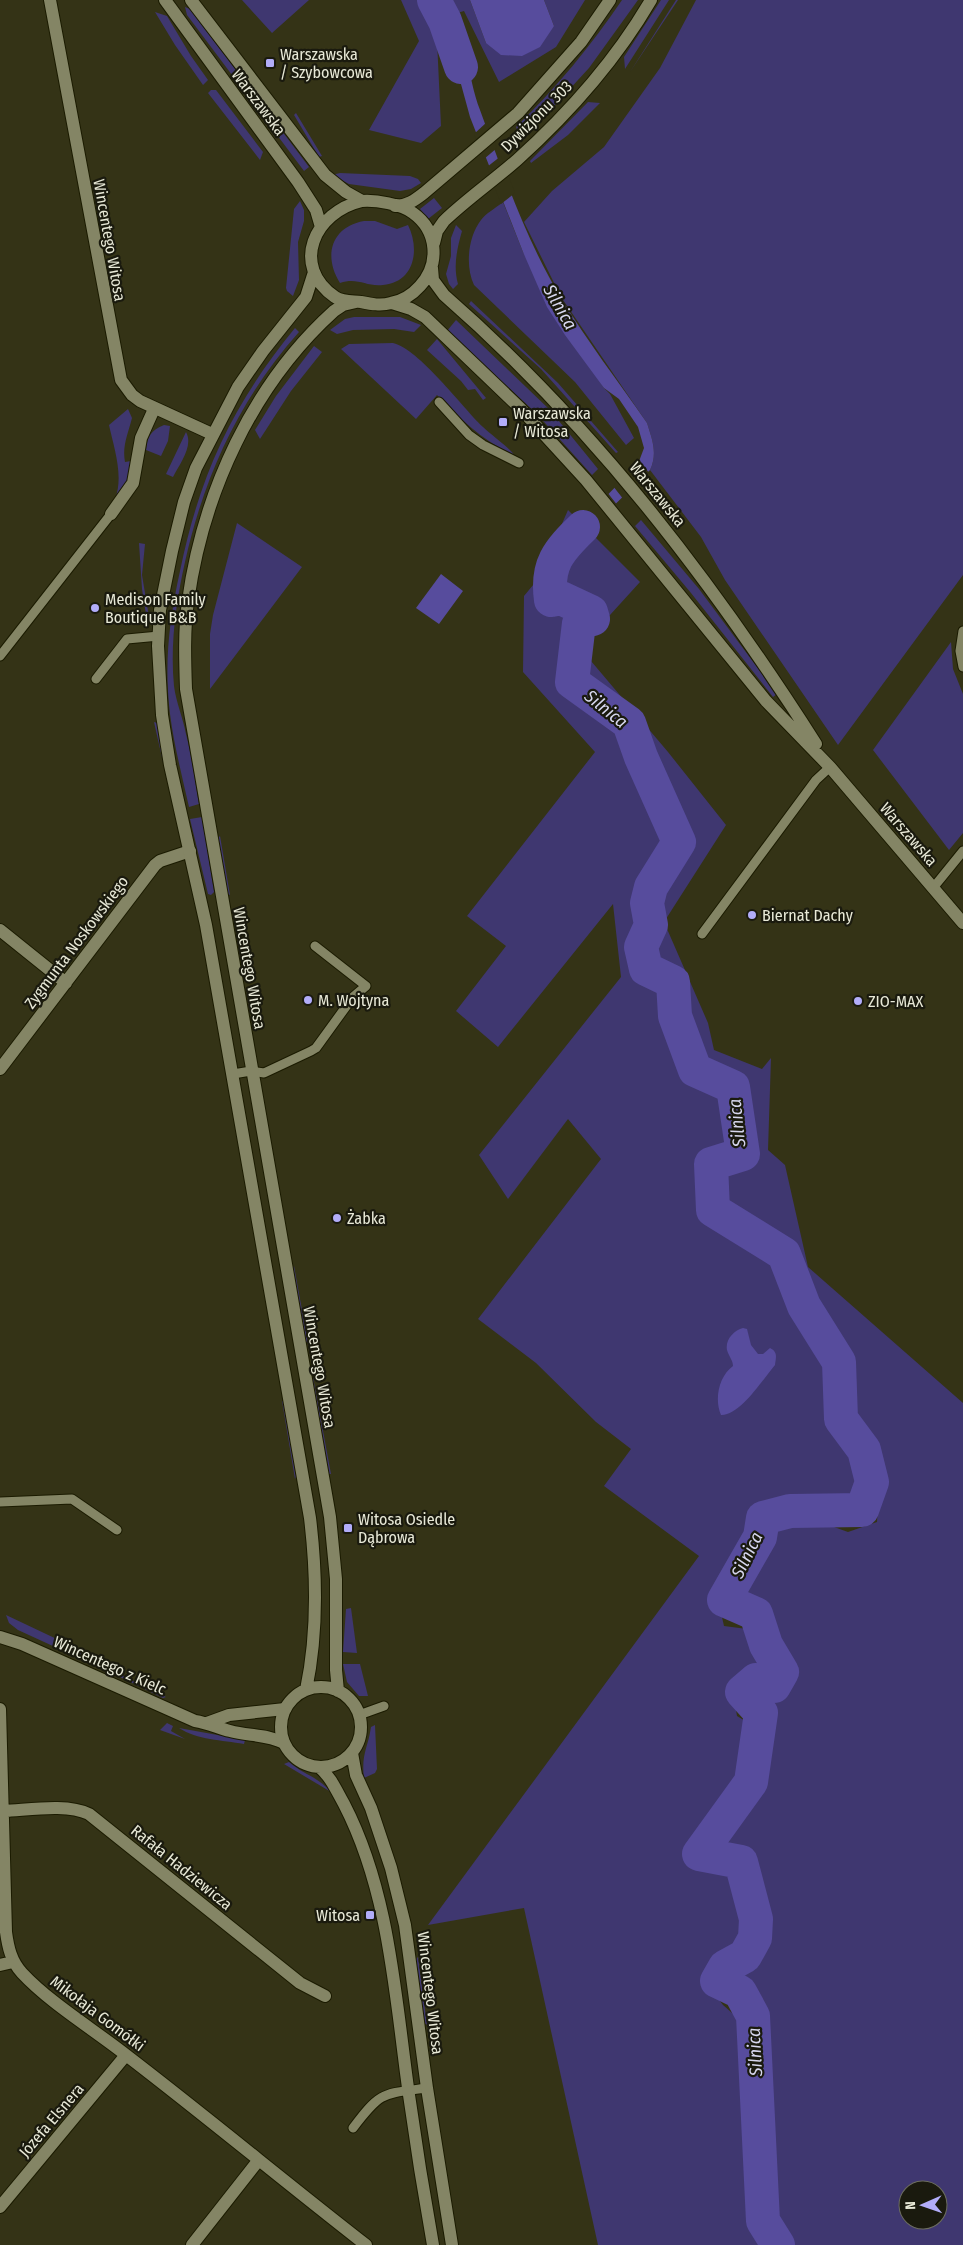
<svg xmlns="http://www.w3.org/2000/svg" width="963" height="2245" font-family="'Fira Sans Condensed',sans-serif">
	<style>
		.green { fill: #3f3770; fill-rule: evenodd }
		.water { fill: #574c9d }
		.pier { fill: #343316 }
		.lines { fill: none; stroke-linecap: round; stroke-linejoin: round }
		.river { stroke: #574c9d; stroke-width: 34 }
		.lane-casing { stroke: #1b1b00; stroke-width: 11 }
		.street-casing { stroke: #1b1b00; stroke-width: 14 }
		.secondary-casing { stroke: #1b1b00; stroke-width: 14 }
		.lane { stroke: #848565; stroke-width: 9 }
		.street { stroke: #848565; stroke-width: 12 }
		.secondary { stroke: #848565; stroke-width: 12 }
		.poi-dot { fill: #b2adf9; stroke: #1a1a0e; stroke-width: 2 }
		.labels { text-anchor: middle; stroke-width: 4.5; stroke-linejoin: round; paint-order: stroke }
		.poi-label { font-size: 16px; fill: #e8e9d7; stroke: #1a1a0e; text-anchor: start }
		.street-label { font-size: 16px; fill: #e8e9d7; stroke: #1a1a0e }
		.water-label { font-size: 18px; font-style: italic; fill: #d7d7ee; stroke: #1a1a0e }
	</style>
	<rect width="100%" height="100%" fill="#343316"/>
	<!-- green -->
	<path class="green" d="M242,0H309L272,33Z
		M401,0H470L486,43L554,26L544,0H585L556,47L499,82L464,11L436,19L441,126L421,143L369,130L419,41Z
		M622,0H638L589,68L522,141L516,127C556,88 591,46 622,0Z
		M661,0H669L625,69L624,57Z
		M676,0H678L630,72Z
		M696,0H963V575L838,745L725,580L701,537L650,470C658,453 652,439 647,423L561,297L524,222L552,191L604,147L660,68Z
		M185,7L190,9L309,167L304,171L187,15Z
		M155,12L167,16L191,56L208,80L203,85L175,45Z
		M211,90H216L263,152L260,160L208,93Z
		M588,102L600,103L568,135L531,163L530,161Z
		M296,113L322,156L319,157L294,115Z
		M340,173L410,176L418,179L421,183L411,189L400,191L349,184L332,175Z
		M434,198L442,208L428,219L420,209Z
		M300,201L304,210V221L298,242L299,280L293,296L287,291L286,288L294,209Z
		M503,202L523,252L604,388L610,394L634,438L626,445L575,382L474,285C465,266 468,237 481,220C486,213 496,208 503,202Z
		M364,221H375L397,229L408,225C420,249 415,282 383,285C366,287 358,277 340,283C323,256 331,227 364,221Z
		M456,225L462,231C457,249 453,266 458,284L453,289L449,284L446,274L451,256V238Z
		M471,301L558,383L618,452L616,453L541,369L469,304Z
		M354,317H400L421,325L414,332L394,329L353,330L337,334L330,330L345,319Z
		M456,320L550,410L598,469L592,475L536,413L447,331Z
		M295,328L299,332C240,398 204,476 185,562C176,602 170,645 174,686C176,702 183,718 186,734C192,757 195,781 199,804L189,807C182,776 174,745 170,714C164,663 169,621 180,571C200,474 232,405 295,328Z
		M437,339L486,398L483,400L475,389L468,390L461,381L427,350Z
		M393,343C419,349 462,407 483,427C490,434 511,449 514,455C484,442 459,418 437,395L416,419L341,349L349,344Z
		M314,346L322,352L291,391L260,439L255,430L276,396Z
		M128,409L132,418C128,434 122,446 125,462L131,461L130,477L115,499C124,476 114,448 109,425Z
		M164,425L170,426L168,441L161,456L146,450C147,437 151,430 164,425Z
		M186,432C194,446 179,465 173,477L166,474Z
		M568,510L640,582L580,648L668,752L726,825L664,922L708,1023L714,1050L762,1069L771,1058L768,1150L785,1165L808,1267L963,1403V2245H782L767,2217L761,2172L769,2087L762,2016L734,1994L729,1981L733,1968L751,1959L765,1932L746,1861L705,1851L756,1783L773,1743L769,1711L753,1705L748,1692L774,1694L787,1674L769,1642L760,1611L738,1612L730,1595L754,1559L772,1525L809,1518L848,1532L877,1522L880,1468L867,1441L848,1424L846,1361C828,1381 831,1409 834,1434L858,1453L862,1475L859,1508L850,1512L806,1503L762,1514L729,1572L719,1604L724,1626L755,1630L759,1651L771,1674L746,1676L733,1691L737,1716L752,1725L758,1744L745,1779L710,1819L692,1855L703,1867L736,1875L750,1936C741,1950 743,1946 731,1955C720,1962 715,1976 710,1988L723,2005L747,2026L754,2070L748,2193L758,2228L766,2245H598L524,1908L428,1925L699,1556L604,1486L631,1449L596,1422L536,1363L478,1319L601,1159L568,1119L508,1199L479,1155L621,977L613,904L498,1047L456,1011L506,946L467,916L595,752L523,672L524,596L538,579ZM908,2190H938V2220H908Z
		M641,520L699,589L777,694L773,697L691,593L635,526Z
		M237,523L302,567L210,689V634L213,615Z
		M139,543L145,544L142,575L149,617L147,621L142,589Z
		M951,642L953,669L963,694V833L949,850L873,750Z
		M154,722L157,723L176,811H174Z
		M202,817L214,892L211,895L208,894L190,819Z
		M220,836L230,895L226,893L218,838Z
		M294,1266L308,1343L304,1340L292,1271Z
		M313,1377L331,1474H328L311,1380Z
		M282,1401L285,1402L297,1474L295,1479Z
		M351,1608L357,1653L343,1652L346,1609Z
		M6,1615L82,1651L79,1658L18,1630L9,1623Z
		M343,1664H360L368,1696H359L347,1682Z
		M115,1672L166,1697L163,1698L116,1675Z
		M167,1723L173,1726L171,1731L185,1739L160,1730Z
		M375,1725L377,1769L375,1773L364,1778C361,1754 368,1748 371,1727Z
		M179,1728L245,1740L244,1744C222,1740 197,1740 179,1728Z
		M289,1762C304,1775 317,1776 331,1792L284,1764Z
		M418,1957L427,2025L423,2022L416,1959Z"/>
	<!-- water -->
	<path class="water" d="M438,0H452C466,36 467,75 480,110C503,173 526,240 561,298C587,341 618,381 647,423C652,439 658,453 650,470L580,539L558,568L550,560L567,536L638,464L644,448L638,427L619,399L604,388L565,335L547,307L523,252L470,117Z
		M470,0H544L554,26L540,47L522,56L501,55L486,43Z
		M441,574L463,591L439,624L416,608Z
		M743,1328L747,1329L751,1345L758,1354H763L770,1348C778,1352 776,1357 775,1365C763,1379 740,1416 721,1415C714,1399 719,1376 733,1366C733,1360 729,1357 727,1350C725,1340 734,1330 743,1328Z"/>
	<!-- pier -->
	<path class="pier" d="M487,122L497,148L484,159L474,134Z
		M501,156L515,193L501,204L487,167Z
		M638,459L650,474L624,500L613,486Z
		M607,492L618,506L591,531L580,518Z"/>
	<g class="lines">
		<!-- river -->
		<path class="river" d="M434,0L445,21L461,67
			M583,527C558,551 546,565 551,600L561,598L591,612L593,619L579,623L572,682L629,723L641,757L679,842L651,887L647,903L651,925L641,947L646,969L673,982L675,1016L695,1070L733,1087L743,1154L711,1164L713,1210L784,1254L804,1306L839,1362L841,1419L864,1450L872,1482L862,1510L790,1511L763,1518L760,1537L724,1600L756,1614L766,1645L782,1672L774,1686L756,1680L742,1692L761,1713L751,1782L699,1854L741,1862L756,1919L755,1938L745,1956L725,1967L717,1981L740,1992L753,2016L763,2221L778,2245"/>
		<!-- lane casing -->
		<g class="lane-casing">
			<path id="lane" d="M439,402L469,435L483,445L519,463
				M963,631L960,651L963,667
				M0,656L111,514
				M96,679L127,639L159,636
				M933,888L963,851
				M702,934L816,780L830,767
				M233,1074L251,1071L264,1073L311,1051L316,1048L353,997L366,986L315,946
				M0,1502L72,1499L117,1530
				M359,1715L384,1706
				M353,2128C381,2091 382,2094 427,2088"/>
		</g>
		<!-- street casing -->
		<g class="street-casing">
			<path id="street" d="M50,0L121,380L132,395L140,401L212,434
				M111,514L133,483L141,438L154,409
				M0,930L66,983
				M0,1069L155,865L160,861L190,851
				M0,1637L22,1644L195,1721C208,1723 218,1728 230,1731C248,1736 267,1734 284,1743
				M0,1709L6,1932C8,1947 11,1961 22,1973C50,2003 93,2029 126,2055C207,2117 285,2182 366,2245
				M207,1723L229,1715L285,1709
				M4,1811C28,1810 67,1803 89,1814L300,1983L325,1996
				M0,1965L13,1962
				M0,2207L126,2055
				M192,2245L258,2161"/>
		</g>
		<!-- secondary casing -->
		<g class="secondary-casing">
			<path id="secondary" d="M165,0L298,182L316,210L321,227
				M191,0L325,175L346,192L362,201
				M362,201C376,200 401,204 413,213C438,231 440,264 420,286C412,295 402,301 391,303C381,306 371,304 361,302C353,301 342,302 335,297C290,266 314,212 362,201Z
				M395,206C407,206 415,200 424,193L518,113L581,42L610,0
				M434,243L437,231L444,221C467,199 493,181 517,160C568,114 616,60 651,0
				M432,268L433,280L444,295C593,425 710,578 816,744
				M392,303L411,309L425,317L520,408L586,480L766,701L830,767L963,923
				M281 1727a40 40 0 1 1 80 0a40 40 0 1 1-80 0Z
				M306,1690C318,1633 317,1576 310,1518L206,925L170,765L162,715L158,646L160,610L172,551L184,502L196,468L238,387L263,351L306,297L314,272
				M338,1691L336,1670V1579L330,1517L186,689C185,660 184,630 188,601C203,493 252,385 334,311L343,305L356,302
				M352,1753L356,1775L371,1808L391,1868L405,1925L427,2088L452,2245
				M319,1767C331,1777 336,1790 344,1804C390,1893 395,1997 409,2095C416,2145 424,2195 433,2245"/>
		</g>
		<!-- lane -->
		<use href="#lane" class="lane"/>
		<!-- street -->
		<use href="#street" class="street"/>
		<!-- secondary -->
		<use href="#secondary" class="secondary"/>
	</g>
	<!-- markers -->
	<g class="poi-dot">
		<rect x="265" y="58" width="10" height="10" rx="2.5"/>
		<rect x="498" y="417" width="10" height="10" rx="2.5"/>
		<circle cx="95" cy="608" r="5"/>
		<circle cx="752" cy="915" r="5"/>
		<circle cx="308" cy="1000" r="5"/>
		<circle cx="858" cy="1001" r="5"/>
		<circle cx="337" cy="1218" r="5"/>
		<rect x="343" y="1523" width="10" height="10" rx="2.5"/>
		<rect x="365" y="1910" width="10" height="10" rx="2.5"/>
	</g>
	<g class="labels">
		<!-- poi labels -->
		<g class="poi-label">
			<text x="280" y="60">Warszawska<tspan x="280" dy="18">/ Szybowcowa</tspan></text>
			<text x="513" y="419">Warszawska<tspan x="513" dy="18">/ Witosa</tspan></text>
			<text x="105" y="605">Medison Family<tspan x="105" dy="18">Boutique B&amp;B</tspan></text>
			<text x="762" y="921">Biernat Dachy</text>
			<text x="318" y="1006">M. Wojtyna</text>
			<text x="868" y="1007">ZIO-MAX</text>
			<text x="347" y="1224">Żabka</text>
			<text x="358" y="1525">Witosa Osiedle<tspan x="358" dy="18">Dąbrowa</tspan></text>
			<text x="360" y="1921" text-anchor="end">Witosa</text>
		</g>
		<!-- street labels -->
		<g class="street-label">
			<text transform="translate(259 102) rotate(53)" y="6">Warszawska</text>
			<text transform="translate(536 116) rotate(-45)" y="6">Dywizjonu 303</text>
			<text transform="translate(110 240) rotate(80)" y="6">Wincentego Witosa</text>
			<text transform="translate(658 494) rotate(51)" y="6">Warszawska</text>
			<text transform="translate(909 834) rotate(49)" y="6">Warszawska</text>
			<text transform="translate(76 942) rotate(-53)" y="6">Zygmunta Noskowskiego</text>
			<text transform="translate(250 968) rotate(80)" y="6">Wincentego Witosa</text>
			<text transform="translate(320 1367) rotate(80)" y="6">Wincentego Witosa</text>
			<text transform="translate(110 1665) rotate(24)" y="6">Wincentego z Kielc</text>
			<text transform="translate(182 1867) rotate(39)" y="6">Rafała Hadziewicza</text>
			<text transform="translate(431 1993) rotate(83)" y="6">Wincentego Witosa</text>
			<text transform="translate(98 2013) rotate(37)" y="6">Mikołaja Gomółki</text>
			<text transform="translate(51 2120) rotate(-50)" y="6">Józefa Elsnera</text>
		</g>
		<!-- water labels -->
		<g class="water-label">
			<text transform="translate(560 307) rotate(60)" y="6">Silnica</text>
			<text transform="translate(606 709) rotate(39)" y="6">Silnica</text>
			<text transform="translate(737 1123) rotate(-96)" y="6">Silnica</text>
			<text transform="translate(747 1555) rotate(-64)" y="6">Silnica</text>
			<text transform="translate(755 2052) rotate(-93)" y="6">Silnica</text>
		</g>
	</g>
	<!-- north arrow -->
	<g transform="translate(923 2205) rotate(268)"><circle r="24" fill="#1a1a0e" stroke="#6c6d5e"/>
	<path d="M0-4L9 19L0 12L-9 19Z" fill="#b2adf9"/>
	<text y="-8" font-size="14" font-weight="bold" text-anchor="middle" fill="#e8e9d7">N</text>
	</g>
</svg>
